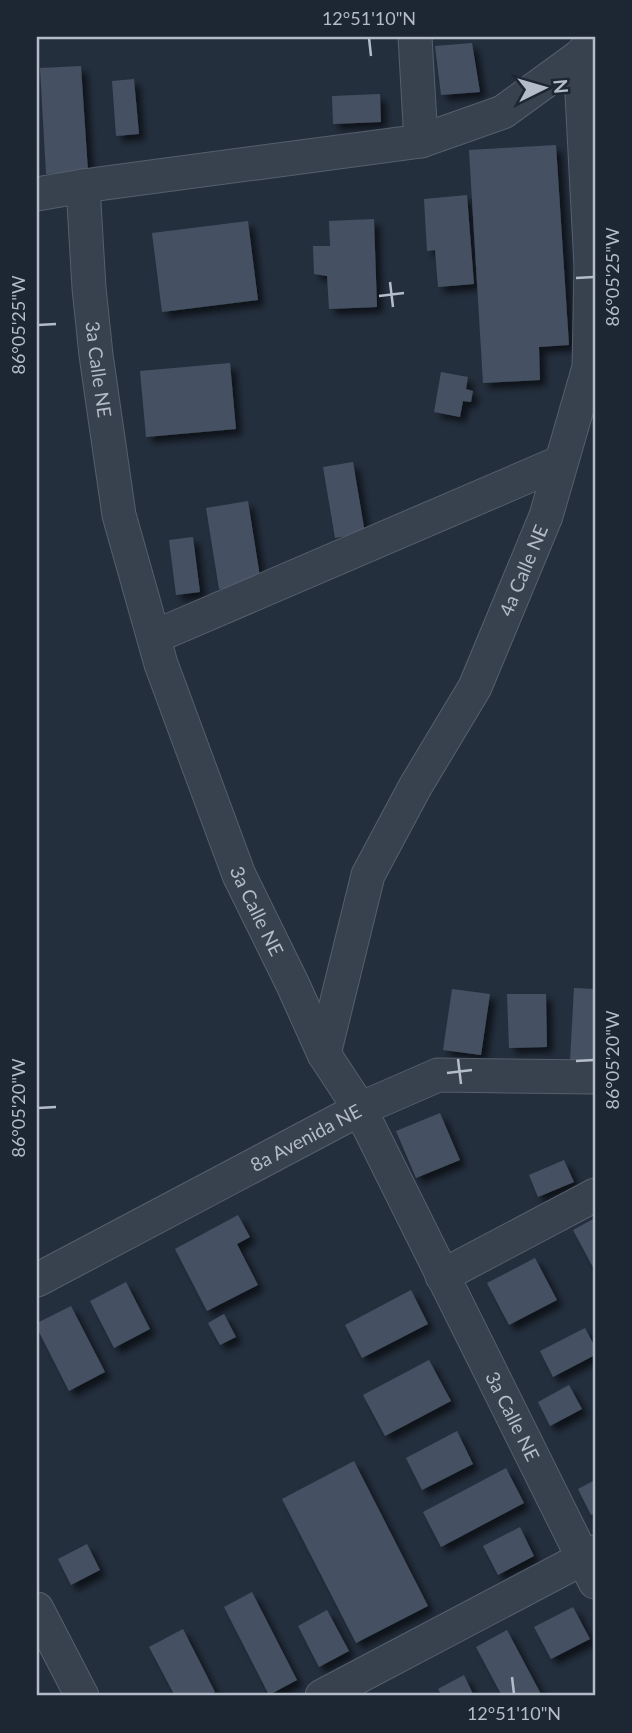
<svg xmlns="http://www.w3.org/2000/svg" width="632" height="1733" font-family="Lato,sans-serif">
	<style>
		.building { fill: #455162; filter: url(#shadow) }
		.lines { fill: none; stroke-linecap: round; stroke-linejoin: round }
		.minor-casing { stroke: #565f6c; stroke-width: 35 }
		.minor { stroke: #38414e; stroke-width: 33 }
		.ticks { fill: none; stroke: #b4bcc9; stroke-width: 2.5 }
		.labels { text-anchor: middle; stroke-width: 7; stroke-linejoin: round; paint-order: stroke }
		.street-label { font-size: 19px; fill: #b4bcc9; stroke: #1d2633 }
		.neatline { fill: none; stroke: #b4bcc9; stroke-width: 2.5 }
		.ticks-label { font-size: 18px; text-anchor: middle; fill: #b4bcc9 }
	</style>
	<defs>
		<filter id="shadow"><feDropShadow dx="6" dy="6" stdDeviation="3.5" flood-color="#0009"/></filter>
	</defs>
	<rect width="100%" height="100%" fill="#242f3e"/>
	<!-- building -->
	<path class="building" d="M472,43L480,92L441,95L435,46Z
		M81,66L88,171L46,174L40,68Z
		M134,79L139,134L116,136L112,81Z
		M380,94L381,122L333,124L332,96Z
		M556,145L569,345L539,347L540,380L483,383L469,150Z
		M467,195L474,284L438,287L435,250L427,251L424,199Z
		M374,219L377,307L329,309L327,276L314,274L313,246H330L329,221Z
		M248,221L258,300L162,312L152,233Z
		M230,363L236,429L146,437L140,371Z
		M441,372L468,377L466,389L473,391L471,402L463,401L460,417L434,412Z
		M353,462L365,533L335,538L323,467Z
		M248,501L261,583L219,589L206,508Z
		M193,537L200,592L176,595L169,540Z
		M574,988L595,989V1063L570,1061Z
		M452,989L490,994L481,1055L443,1050Z
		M507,994H546L547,1047L509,1048Z
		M440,1113L460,1160L416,1178L396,1131Z
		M564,1160L574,1182L538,1197L529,1175Z
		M238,1215L250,1237L237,1244L258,1285L207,1311L175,1249Z
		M595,1218V1271L573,1230Z
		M535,1258L557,1300L509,1325L487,1283Z
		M126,1282L150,1329L114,1348L90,1301Z
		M411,1290L428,1324L362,1358L345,1325Z
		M71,1306L105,1372L69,1391L37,1328V1323Z
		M224,1314L236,1337L220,1345L208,1323Z
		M585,1328L595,1347V1355L553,1377L540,1351Z
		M429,1360L451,1401L385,1436L363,1395Z
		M569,1385L582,1409L550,1426L538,1402Z
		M457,1431L473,1464L422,1490L406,1458Z
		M354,1461L428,1606L356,1643L282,1499Z
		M506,1468L524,1503L441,1547L423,1512Z
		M595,1480V1513L591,1515L578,1489Z
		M520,1527L534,1556L498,1575L483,1546Z
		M87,1544L100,1570L71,1585L58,1559Z
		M252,1592L297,1680L269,1695L224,1607Z
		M573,1607L590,1639L551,1659L534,1627Z
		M327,1610L349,1651L319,1667L298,1626Z
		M183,1629L215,1692L207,1696H175L149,1647Z
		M507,1630L542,1696H502L476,1647Z
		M464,1675L474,1696H442L438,1689Z"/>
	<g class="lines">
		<!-- minor casing -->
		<g class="minor-casing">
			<g id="minor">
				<path d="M415,37L421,141"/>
				<path id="s1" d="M83,186L89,288L96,355L119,515L161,664L239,875L293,985L324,1054L360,1109L595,1582"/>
				<path d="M37,194L83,186L421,141L503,112L580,56L591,44"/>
				<path d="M154,637L561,462"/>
				<path id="s2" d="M324,1054L368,875L415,787L475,687L546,516L589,367L591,266L580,56"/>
				<path d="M442,1276L595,1195"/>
				<path id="s3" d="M37,1280L360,1109L438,1075L595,1077"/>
				<path d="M37,1609L82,1696"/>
				<path d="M322,1696L595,1552"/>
			</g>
		</g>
		<!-- minor -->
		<use href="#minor" class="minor"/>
	</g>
	<!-- ticks -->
	<path class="ticks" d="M369,38L371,56M576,278L594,277M390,282L393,307M379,296L404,293M38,325L56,324M458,1059L461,1084M576,1061L594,1060M447,1073L472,1070M38,1108L56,1107M512,1677L514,1694"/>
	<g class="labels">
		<!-- street labels -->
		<g class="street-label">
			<text dy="7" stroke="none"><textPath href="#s1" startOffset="184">3a Calle NE</textPath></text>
			<text dy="7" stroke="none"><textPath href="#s2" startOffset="527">4a Calle NE</textPath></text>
			<text dy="7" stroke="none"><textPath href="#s1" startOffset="751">3a Calle NE</textPath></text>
			<text dy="7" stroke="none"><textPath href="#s3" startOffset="304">8a Avenida NE</textPath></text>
			<text dy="7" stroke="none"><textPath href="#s1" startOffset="1318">3a Calle NE</textPath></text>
		</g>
	</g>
	<!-- border -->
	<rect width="632" height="1733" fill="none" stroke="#1d2633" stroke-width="77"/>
	<!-- north arrow -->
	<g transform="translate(544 88) rotate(85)" stroke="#1d2633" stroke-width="5" paint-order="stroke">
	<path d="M0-5L12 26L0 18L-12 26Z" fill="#b4bcc9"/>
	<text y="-10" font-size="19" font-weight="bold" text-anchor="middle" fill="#b4bcc9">N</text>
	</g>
	<rect x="38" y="38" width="556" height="1656" class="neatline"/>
	<g class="ticks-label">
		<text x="369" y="25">12°51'10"N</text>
		<text transform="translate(613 277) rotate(-90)" y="6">86°05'25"W</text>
		<text transform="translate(19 325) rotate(-90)" y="6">86°05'25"W</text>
		<text transform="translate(613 1060) rotate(-90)" y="6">86°05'20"W</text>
		<text transform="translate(19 1108) rotate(-90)" y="6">86°05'20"W</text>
		<text x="514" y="1720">12°51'10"N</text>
	</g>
</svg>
